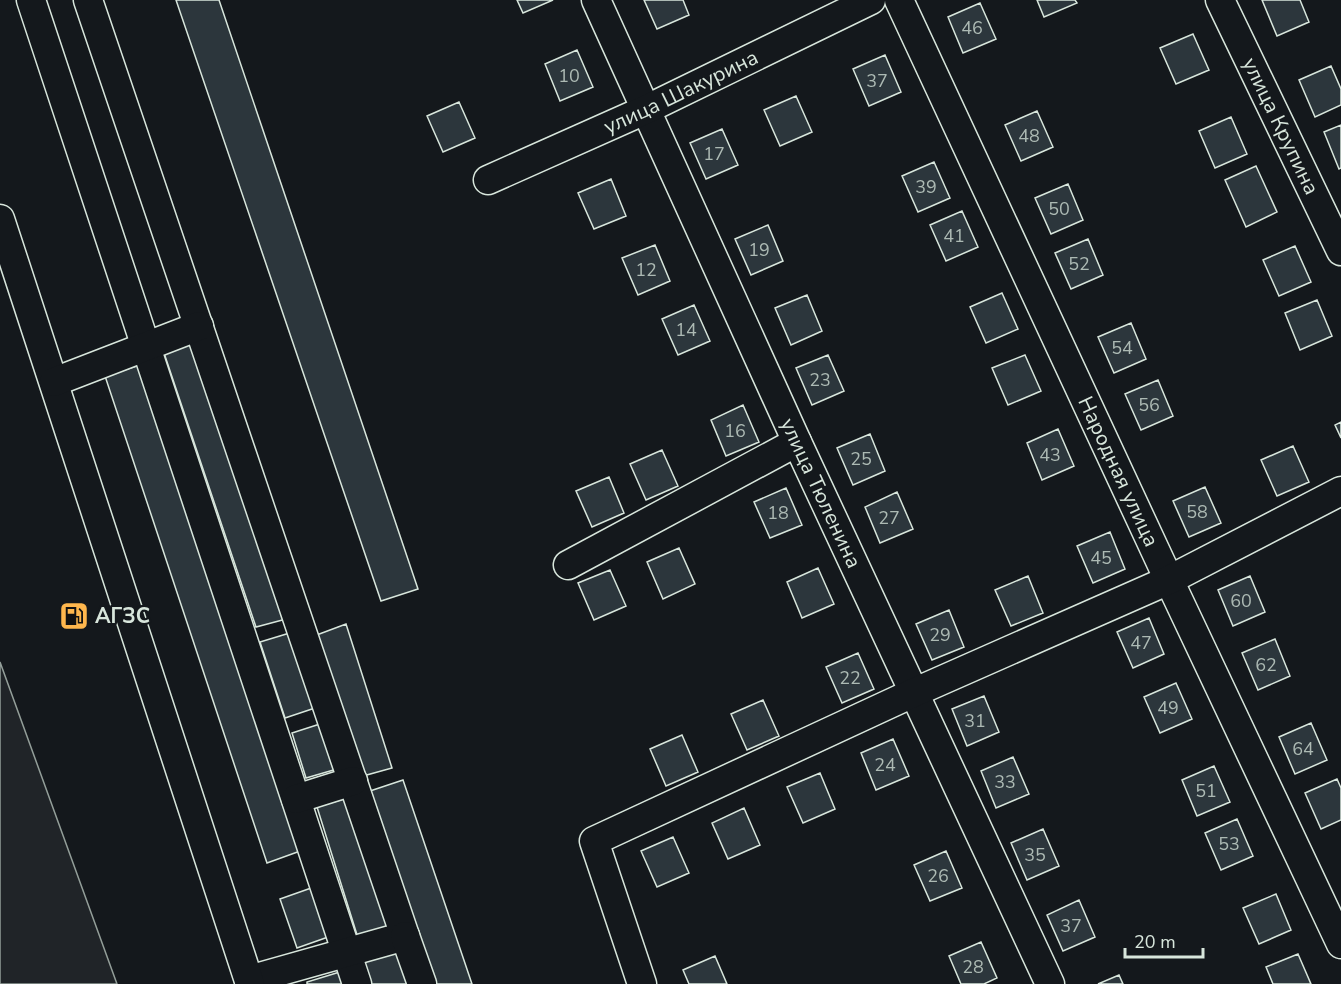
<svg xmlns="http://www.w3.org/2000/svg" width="1341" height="984" font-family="'Nunito Sans',sans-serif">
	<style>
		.green { fill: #202428; stroke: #939e99; stroke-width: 1.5 }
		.building { fill: #2c363c; stroke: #d8e6dc; stroke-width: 1.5 }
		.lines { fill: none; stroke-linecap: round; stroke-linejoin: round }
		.minor-casing { stroke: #d8e6dc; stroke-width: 31 }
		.minor { stroke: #14181c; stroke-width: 28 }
		.labels { text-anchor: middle; stroke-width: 4.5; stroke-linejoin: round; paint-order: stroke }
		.number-label { font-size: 18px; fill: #adbab4 }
		.street-label { font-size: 21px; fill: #d8e6dc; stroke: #14181c }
		.poi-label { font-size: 21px; font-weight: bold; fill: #d8e6dc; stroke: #14181c; text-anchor: start }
	</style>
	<rect width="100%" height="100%" fill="#14181c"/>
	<!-- green -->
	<path class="green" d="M0,662L117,984H0Z"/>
	<!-- building -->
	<path class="building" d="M176,0H219L418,589L381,601Z
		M517,0H553L523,13Z
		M644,0H683L689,15L657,29Z
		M1037,0H1075L1077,3L1044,17Z
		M1262,0H1300L1309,22L1277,36Z
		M980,3L996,39L963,53L948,17Z
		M1193,34L1209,70L1176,84L1160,48Z
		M577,50L593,87L560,101L545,64Z
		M885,55L901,92L869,106L853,69Z
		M1331,66L1341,89V105L1315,117L1299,80Z
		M796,96L812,132L780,146L764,110Z
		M459,102L475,138L443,152L427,116Z
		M1037,111L1053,147L1021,161L1005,125Z
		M1231,117L1247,154L1215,168L1199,131Z
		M1341,125V168L1339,169L1324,132Z
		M722,129L738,165L706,179L690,143Z
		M934,162L950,198L918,212L902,176Z
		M1256,166L1277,212L1246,227L1225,180Z
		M611,179L626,216L594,229L578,193Z
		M1068,184L1083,220L1051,234L1035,198Z
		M962,211L978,247L946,261L930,225Z
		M768,225L783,261L751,275L735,239Z
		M1088,239L1103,275L1071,289L1055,253Z
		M655,245L670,281L638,295L622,258Z
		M1295,246L1311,282L1279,296L1263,260Z
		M1002,293L1018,329L986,343L970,307Z
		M807,295L822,331L791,345L775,308Z
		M1317,300L1332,336L1300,350L1285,313Z
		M694,305L710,341L678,355L662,319Z
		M1131,323L1146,359L1114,373L1098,337Z
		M200,336L290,618L256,627L163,350Z
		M828,355L844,391L812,405L796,368Z
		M1025,355L1041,391L1008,405L992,368Z
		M140,365L303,850L267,863L105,376Z
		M1158,380L1173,416L1141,430L1125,394Z
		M743,405L759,442L726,456L711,420Z
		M1341,422V438L1335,425Z
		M1058,429L1074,466L1042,480L1027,443Z
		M870,434L885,471L853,485L837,448Z
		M1293,446L1309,482L1277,496L1261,460Z
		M662,450L678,486L646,500L630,464Z
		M609,477L624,513L592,527L576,491Z
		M1205,487L1221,523L1189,537L1173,501Z
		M786,488L802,525L770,538L754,502Z
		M897,492L913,529L880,543L865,507Z
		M1110,532L1125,569L1093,583L1077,546Z
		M679,548L695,584L663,599L647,562Z
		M818,568L834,604L802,618L787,582Z
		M610,570L626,606L594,620L578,583Z
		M1028,576L1043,613L1011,626L995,590Z
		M1250,576L1265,612L1233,626L1218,590Z
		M949,610L964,647L932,660L916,624Z
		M1149,618L1164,654L1133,668L1117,632Z
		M346,624L392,768L363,776L314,636Z
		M293,632L318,707L285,718L260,642Z
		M1275,639L1290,676L1258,690L1242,653Z
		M858,653L874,689L842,703L826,667Z
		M1176,683L1192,719L1160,733L1144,697Z
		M984,696L999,732L967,746L952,709Z
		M763,700L779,736L747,750L731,714Z
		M323,723L337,769L306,778L292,733Z
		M1311,723L1327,760L1295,774L1279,737Z
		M682,735L698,772L666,786L650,749Z
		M893,739L909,776L876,790L861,753Z
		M1013,757L1029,794L996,808L981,771Z
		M1214,766L1230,802L1197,816L1182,780Z
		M820,773L835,809L803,823L787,787Z
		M1337,779L1341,788V820L1321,829L1305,793Z
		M403,780L472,984H433L367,792Z
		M350,797L391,928L358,938L317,807Z
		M744,808L760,845L728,859L712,823Z
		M1237,819L1253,856L1221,870L1205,833Z
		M1043,829L1059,866L1027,880L1011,843Z
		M673,837L689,873L657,887L641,851Z
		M946,851L962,888L930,901L914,865Z
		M314,887L331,936L297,948L280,899Z
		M1276,894L1291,930L1259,944L1243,908Z
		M1079,900L1095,937L1063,951L1047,915Z
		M981,942L997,978L984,984H961L949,956Z
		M396,947L409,984H371L362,958Z
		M1298,954L1311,984H1273L1266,967Z
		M715,956L727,984H689L683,970Z
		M343,971L348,984H307V982Z
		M1119,975L1123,984H1098Z"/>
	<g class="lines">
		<!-- minor casing -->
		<g class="minor-casing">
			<g id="minor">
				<path d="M31,0L357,984"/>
				<path d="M88,0L405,936L249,980"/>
				<path id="s1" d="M596,0L797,442L1050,984"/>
				<path id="s2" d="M899,0L1169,580L1341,944"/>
				<path id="s3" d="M1220,0L1341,251"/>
				<path id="s4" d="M488,180L645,110L871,0"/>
				<path d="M0,219L250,984"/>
				<path d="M54,382L199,326"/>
				<path d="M568,565L797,442"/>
				<path d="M296,799L353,781"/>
				<path d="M405,936L422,984"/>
				<path d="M642,984L594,841L913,693L1169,580L1341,491"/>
			</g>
		</g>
		<!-- minor -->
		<use href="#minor" class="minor"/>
	</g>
	<!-- icons -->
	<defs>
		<g id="fuel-square" transform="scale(1.5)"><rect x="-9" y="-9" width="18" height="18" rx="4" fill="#ffb74d" stroke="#14181c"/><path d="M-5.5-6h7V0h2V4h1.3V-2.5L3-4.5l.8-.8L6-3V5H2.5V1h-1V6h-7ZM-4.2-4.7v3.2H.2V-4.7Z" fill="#111"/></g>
	</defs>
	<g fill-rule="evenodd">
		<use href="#fuel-square" x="74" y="616"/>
	</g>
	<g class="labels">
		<!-- number labels -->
		<g class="number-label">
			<text x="972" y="34">46</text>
			<text x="569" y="82">10</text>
			<text x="877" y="87">37</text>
			<text x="1029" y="142">48</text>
			<text x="714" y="160">17</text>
			<text x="926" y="193">39</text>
			<text x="1059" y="215">50</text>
			<text x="954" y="242">41</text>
			<text x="759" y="256">19</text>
			<text x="1079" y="270">52</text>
			<text x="646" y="276">12</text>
			<text x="686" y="336">14</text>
			<text x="1122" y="354">54</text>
			<text x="820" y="386">23</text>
			<text x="1149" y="411">56</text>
			<text x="735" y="437">16</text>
			<text x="1050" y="461">43</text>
			<text x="861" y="465">25</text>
			<text x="1197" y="518">58</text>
			<text x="778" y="519">18</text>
			<text x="889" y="524">27</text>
			<text x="1101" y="564">45</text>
			<text x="1241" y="607">60</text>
			<text x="940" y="641">29</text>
			<text x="1141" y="649">47</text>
			<text x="1266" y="671">62</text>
			<text x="850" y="684">22</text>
			<text x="1168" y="714">49</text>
			<text x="975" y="727">31</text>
			<text x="1303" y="755">64</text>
			<text x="885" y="771">24</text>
			<text x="1005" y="788">33</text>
			<text x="1206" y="797">51</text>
			<text x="1229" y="850">53</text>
			<text x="1035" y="861">35</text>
			<text x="938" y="882">26</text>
			<text x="1071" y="932">37</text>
			<text x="973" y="973">28</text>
		</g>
		<!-- street labels -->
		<g class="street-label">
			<text dy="7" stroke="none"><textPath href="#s4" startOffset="212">улица Шакурина</textPath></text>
			<text dy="7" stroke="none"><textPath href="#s3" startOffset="140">улица Крупина</textPath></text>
			<text dy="7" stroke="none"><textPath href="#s2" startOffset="520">Народная улица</textPath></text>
			<text dy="7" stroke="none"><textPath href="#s1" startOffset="542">улица Тюленина</textPath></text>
		</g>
		<!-- poi labels -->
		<g class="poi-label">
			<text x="95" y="623">АГЗС</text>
		</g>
	</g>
	<!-- scale -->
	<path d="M1125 948v9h78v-9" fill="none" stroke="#d8e6dc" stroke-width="3"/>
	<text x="1134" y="948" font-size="18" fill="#d8e6dc" stroke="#14181c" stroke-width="4.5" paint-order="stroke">20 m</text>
</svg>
